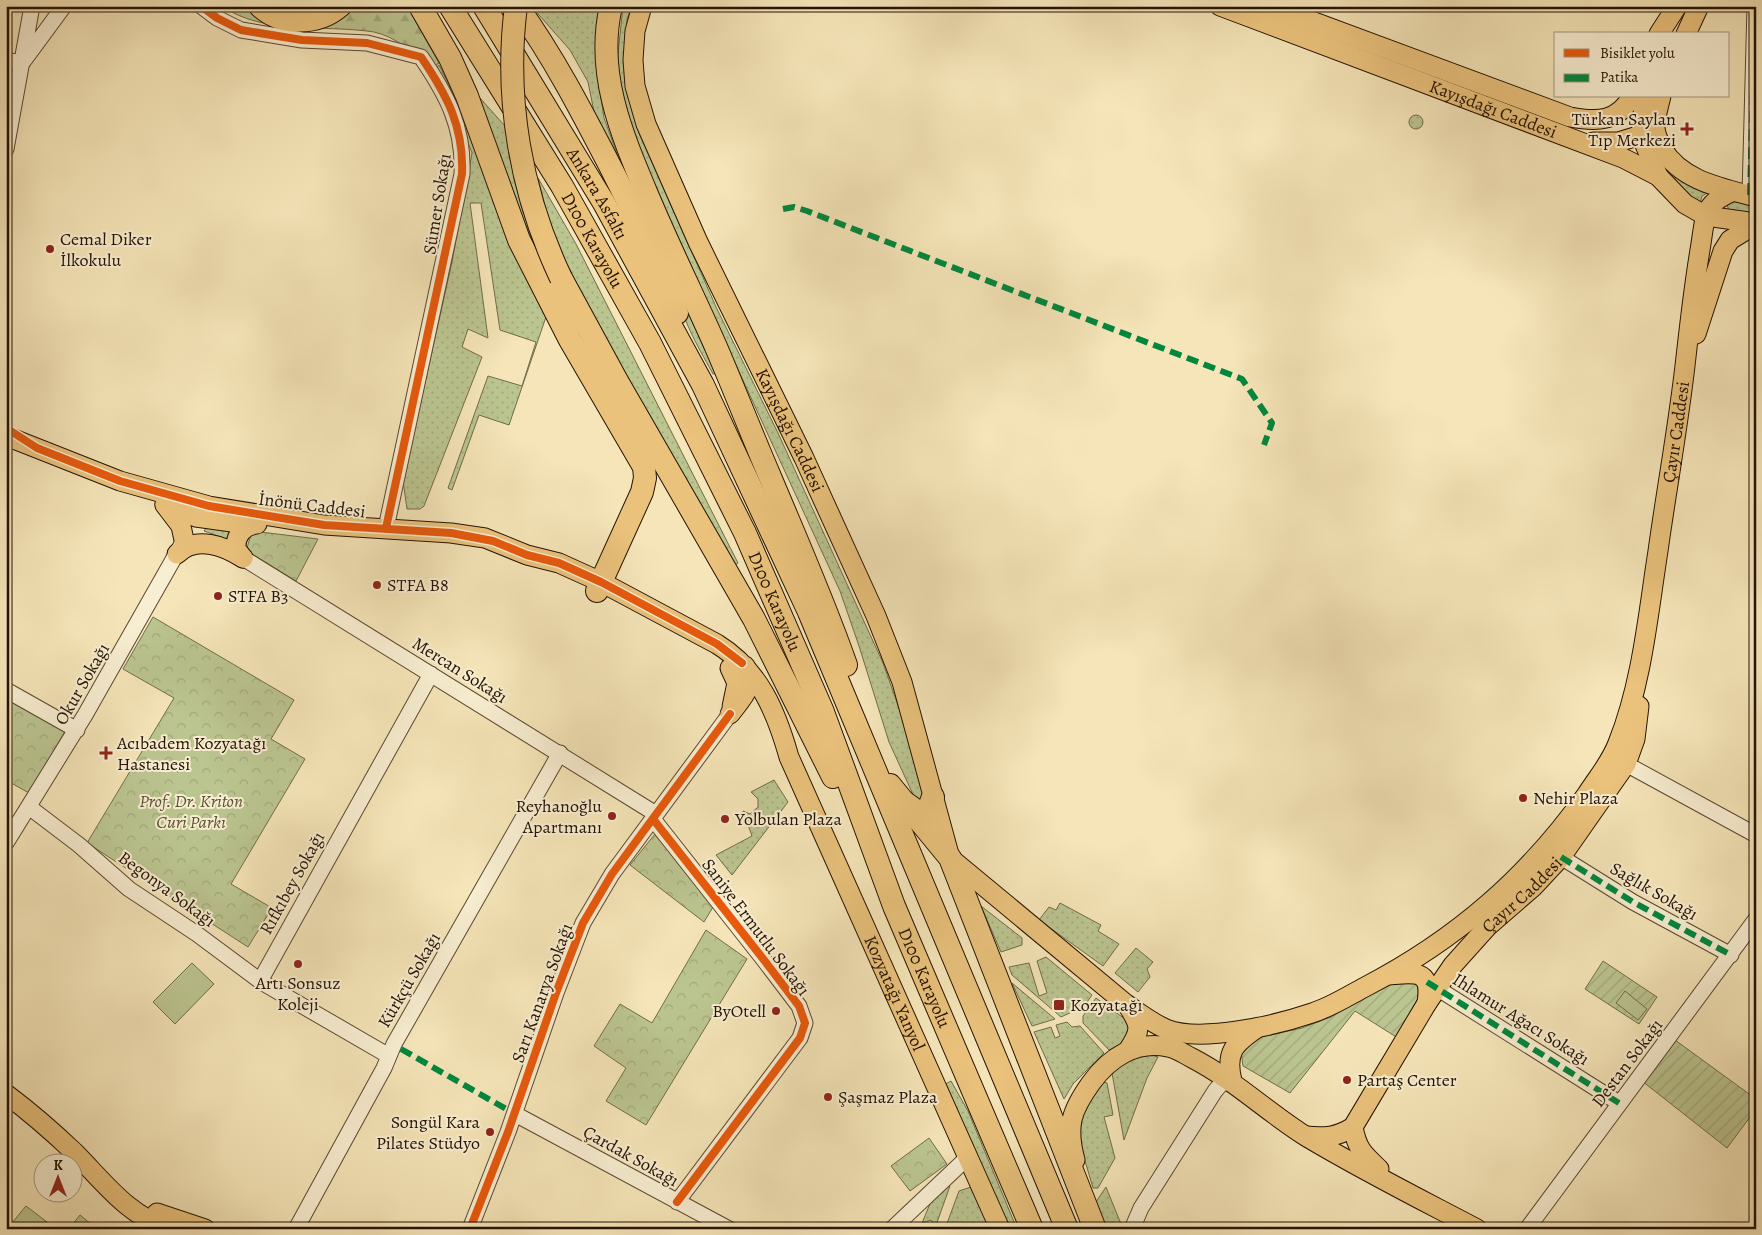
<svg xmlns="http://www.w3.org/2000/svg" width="1762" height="1235" font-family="Alegreya,serif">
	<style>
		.grass { fill: url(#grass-dots); stroke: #706c49 }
		.forest { fill: url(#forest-firs); stroke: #706c49 }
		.park { fill: url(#park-crowns); stroke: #706c49 }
		.garden { fill: url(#garden-furrows); stroke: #706c49 }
		.pitch { fill: #bbc590; stroke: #706c49 }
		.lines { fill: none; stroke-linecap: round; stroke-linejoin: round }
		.minor-casing { stroke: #594730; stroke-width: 17 }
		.major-casing { stroke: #251202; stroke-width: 21 }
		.highway-casing { stroke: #251202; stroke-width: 24 }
		.minor { stroke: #f8eed1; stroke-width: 15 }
		.major { stroke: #eac27c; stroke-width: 19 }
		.highway { stroke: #eac27c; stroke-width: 22 }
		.highway-bridge-casing { stroke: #251202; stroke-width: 24; stroke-linecap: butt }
		.highway-bridge { stroke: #eac27c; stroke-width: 22 }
		.quiet { stroke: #00873e; stroke-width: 6; stroke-dasharray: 12 6; stroke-linecap: butt }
		.cycleway-casing { stroke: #f8eed1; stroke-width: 11 }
		.cycleway { stroke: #e8590c; stroke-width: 8 }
		.poi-dot { fill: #8f2418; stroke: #f8eed1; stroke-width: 2 }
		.labels { text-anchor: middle; stroke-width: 4; stroke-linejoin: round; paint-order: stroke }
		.street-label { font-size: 18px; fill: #251202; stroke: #f8eed1 }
		.poi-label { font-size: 18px; fill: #251202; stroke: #f8eed1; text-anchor: start }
		.park-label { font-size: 18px; font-style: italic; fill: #5a5134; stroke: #f8eed1 }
	</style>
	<defs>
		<pattern id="grass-dots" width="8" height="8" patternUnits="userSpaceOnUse" patternTransform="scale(1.25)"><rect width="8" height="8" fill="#bbc590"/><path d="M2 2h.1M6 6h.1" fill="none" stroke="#a1a87b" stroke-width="1.8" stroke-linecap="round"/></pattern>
		<pattern id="forest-firs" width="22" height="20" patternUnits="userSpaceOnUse" patternTransform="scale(1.25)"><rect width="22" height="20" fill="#bbc590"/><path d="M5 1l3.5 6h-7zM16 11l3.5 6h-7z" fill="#a1a87b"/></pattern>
		<pattern id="park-crowns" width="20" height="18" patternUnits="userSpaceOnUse" patternTransform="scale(1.25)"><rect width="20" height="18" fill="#bbc590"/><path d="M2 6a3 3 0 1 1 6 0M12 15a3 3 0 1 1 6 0" fill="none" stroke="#a1a87b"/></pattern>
		<pattern id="garden-furrows" width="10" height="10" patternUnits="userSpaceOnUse" patternTransform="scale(1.25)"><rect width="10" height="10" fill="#bbc590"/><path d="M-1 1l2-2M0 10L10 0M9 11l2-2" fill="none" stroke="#a1a87b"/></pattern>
	</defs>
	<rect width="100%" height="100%" fill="#f5e5b8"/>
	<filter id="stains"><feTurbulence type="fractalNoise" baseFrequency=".004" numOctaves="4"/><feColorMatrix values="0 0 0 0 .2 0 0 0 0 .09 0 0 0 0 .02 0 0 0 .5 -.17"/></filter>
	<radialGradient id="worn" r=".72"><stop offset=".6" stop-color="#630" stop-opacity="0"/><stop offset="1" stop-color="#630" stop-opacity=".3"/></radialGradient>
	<!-- grass -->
	<path class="grass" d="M531,6H601L597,71L604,118L627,181L596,122L588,82L570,50Z
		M623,6H632L627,19L624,64L629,97L639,133L717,309L778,433L883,663L906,728L927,798L916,801L889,742L859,646L840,591L648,174L622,97L617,63Z
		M439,65L466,118L547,314L509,425L479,415L452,490L448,488L488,376L522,386L536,342L500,330L481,203H470L488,338L468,329L462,347L482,357L424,506L420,509H407L403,481L452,262L472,153L459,120L433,70Z
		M472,89L512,134L559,289L518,226Z
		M1409 122a7 7 0 1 1 14 0a7 7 0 1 1-14 0Z
		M1663,165L1709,192L1702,196L1700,204L1683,190Z
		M538,178L576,244L738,563L735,565L570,278L546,210Z
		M1731,201L1756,205V215L1729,212L1727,204Z
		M676,285L716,374H713C695,341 683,323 676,285Z
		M206,528L228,530L230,532L228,540L226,539L204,531Z
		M774,780L788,802L732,875L716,855L752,836L743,811L750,814L758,807V799L751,792Z
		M1060,903L1101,925L1098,931L1119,944L1103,966L1039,920L1049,907L1056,910Z
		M981,906L1022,938V945L1001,952Z
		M1136,948L1153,962L1147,969L1150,977L1138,992L1115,973Z
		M1046,957L1092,995L1080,1012L1074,1011L1061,1017L1012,975L1009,967L1029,963L1039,996L1047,993L1037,961Z
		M1012,983L1055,1019L1032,1026Z
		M1096,998L1125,1019L1129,1029L1124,1042L1109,1050L1083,1023V1016Z
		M1067,1022L1072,1027L1080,1026L1104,1053L1073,1084L1064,1099L1034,1032L1051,1027L1055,1038L1060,1036L1056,1025Z
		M1151,1055L1158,1057L1147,1078L1124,1140L1112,1073C1122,1062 1135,1057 1151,1055Z
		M951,1081L968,1111L1017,1229H1009L942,1086Z
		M1103,1082L1107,1083L1113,1115L1104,1117L1115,1158L1098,1188H1093L1078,1137L1083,1107Z
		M947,1186H950L935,1228L931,1220L922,1223L932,1199Z
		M971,1187L993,1229H945L959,1191Z
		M1106,1187L1121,1224L1120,1229H1105L1096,1202Z"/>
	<!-- forest -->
	<path class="forest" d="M221,6H257L281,21L349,6H407L439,63L433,67C416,55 395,36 374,32C323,24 267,36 221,6Z"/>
	<!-- park -->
	<path class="park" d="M252,531L318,539L296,581L249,552L247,548Z
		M153,617L294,700L271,739L305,759L231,884L272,908L248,947L87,843L174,698L123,669Z
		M6,690L67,728L29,793L6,780Z
		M655,834L713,907L704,922L630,865Z
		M706,930L747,959L646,1125L606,1101L626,1068L594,1046L620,1004L652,1023Z
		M929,1138L947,1164L910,1191L891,1166Z"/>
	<!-- garden -->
	<path class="garden" d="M1603,961L1657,997L1639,1024L1585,989Z
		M1412,981L1421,984L1422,993L1401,1040L1355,1011L1290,1093L1243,1066L1241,1051L1261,1037L1302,1028L1331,1017L1385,985Z
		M1675,1040L1756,1099V1109L1727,1148L1642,1081Z"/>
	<!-- pitch -->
	<path class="pitch" d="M192,963L214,984L175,1024L153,1002Z
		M1625,991L1647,1009L1638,1020L1616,1003Z
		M26,1206L47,1222L41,1229H7Z
		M80,1215L97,1229H69Z"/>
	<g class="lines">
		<!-- minor casing -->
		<g class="minor-casing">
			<path id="minor" d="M201,6L217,18L241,30L302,40L367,43L421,57C447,95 464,127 462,174L386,528
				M25,59L64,6
				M6,61L23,62
				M6,149L32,6
				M1750,195L1755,6
				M243,558L656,814
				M6,690L77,730
				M1626,764L1756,835
				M29,807L79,845L129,889L197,934L263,983L389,1056
				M653,819L764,960L799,1006L805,1023L800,1038L677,1202
				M6,843L85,715L182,544
				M1561,857L1633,902L1731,955
				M260,981L431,674
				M1429,983L1619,1103
				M515,1114L729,1229
				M296,1229L384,1068L394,1044L560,753
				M470,1229L508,1132L556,993L583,923L612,874L730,714
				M892,1229L968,1157
				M1132,1229L1141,1208L1215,1091L1221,1084L1232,1081
				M1527,1229L1756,919"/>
		</g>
		<!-- major casing -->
		<g class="major-casing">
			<g id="major">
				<path id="s1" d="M642,6L635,31L633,60L635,86L646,124L698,242L804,458L876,616L902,682L950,858L1126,1004C1139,1013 1152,1023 1166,1029C1201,1043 1277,1025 1312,1013C1331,1007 1348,996 1365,987C1457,939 1527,878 1587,794C1598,777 1611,762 1618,743C1642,683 1648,615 1658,551C1667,486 1679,422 1686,357C1690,321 1694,286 1700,250C1702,239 1703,226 1706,215C1711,202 1719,198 1731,192"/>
				<path id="s2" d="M1220,6L1623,158L1658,176L1685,204L1706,216L1756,223"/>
				<path d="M1271,6L1570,117C1597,122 1618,122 1632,96"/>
				<path d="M1659,34L1677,6"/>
				<path d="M1686,34L1699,6"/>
				<path d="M1645,96L1641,135L1658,176"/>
				<path d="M1661,96C1659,105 1655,117 1655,127C1655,135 1659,141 1662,148C1681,181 1722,188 1756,197"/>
				<path d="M1593,142H1618L1641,135L1656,112"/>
				<path d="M1696,334L1723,251L1730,240L1756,224"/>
				<path id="s3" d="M6,436L120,481L209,506L324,525L451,533L485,538L527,555L559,563L601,582L717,644C759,670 776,711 789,757L1000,1229"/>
				<path d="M165,504L196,517L232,522"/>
				<path d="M165,505L181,526L184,540"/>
				<path d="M177,554C196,535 224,546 243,558"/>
				<path d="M243,558L236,549C235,535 244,525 257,524"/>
				<path d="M730,668L737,683L732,707"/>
				<path d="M730,714C742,698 757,685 745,666"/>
				<path d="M1389,975C1416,973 1432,969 1427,1003"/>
				<path d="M1128,1006C1140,1025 1142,1029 1129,1049"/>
				<path d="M1232,1081C1225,1052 1234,1044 1257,1028"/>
				<path d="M6,1094C30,1112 53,1132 74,1152C104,1182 128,1216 170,1229"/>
				<path d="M1353,1127C1357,1149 1363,1154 1379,1169"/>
				<path id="s4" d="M1306,1136C1325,1138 1337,1137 1353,1127L1427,1003L1453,965L1488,926L1533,887L1561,857L1626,764L1635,739L1639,706"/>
				<path d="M1075,1160C1066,1126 1071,1111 1091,1083C1109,1058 1136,1040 1168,1047C1176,1048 1184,1054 1192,1058C1236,1081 1267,1112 1307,1137C1362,1170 1420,1199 1477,1229"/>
				<path d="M157,1213L205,1229"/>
			</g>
		</g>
		<!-- highway casing -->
		<g class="highway-casing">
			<g id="highway">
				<path d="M260,6C281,26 318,25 340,6"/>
				<path d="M420,6L450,58L467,96L519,240L570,340L644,467L645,478L642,492L597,591"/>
				<path id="s5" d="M450,6L562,186L650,343L745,533L823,712L894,906L1032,1229"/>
				<path id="s6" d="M484,6L604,203L703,385L809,612L1067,1229"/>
				<path d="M517,6C553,56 581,110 609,164C634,213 658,262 677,313"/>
				<path d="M611,6C595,75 623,137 649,199C670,249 694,297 716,347C735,391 752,435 771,479C797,541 824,602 846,665"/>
				<path d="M561,278L617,381L754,619L833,777"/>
				<path d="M890,785L950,858L1095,1229"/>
				<path d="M904,802L918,812L928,810L933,797"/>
			</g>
		</g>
		<!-- minor -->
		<use href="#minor" class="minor"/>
		<!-- major -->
		<use href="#major" class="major"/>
		<!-- highway -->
		<use href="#highway" class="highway"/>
		<!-- highway-bridge casing -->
		<g class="highway-bridge-casing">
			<path id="highway-bridge" d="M516,6C504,99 521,194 561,278"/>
		</g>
		<!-- highway-bridge -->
		<use href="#highway-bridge" class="highway-bridge"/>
		<!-- quiet -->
		<path class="quiet" d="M1750,195L1755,6
			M783,209L794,207L807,211L1242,379L1272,423L1264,445
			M1561,857L1633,902L1731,955
			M1427,982L1619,1103
			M401,1049L515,1114"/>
		<!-- cycleway casing -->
		<g class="cycleway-casing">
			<path id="cycleway" d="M201,6L217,18L241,30L302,40L367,43L421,57C447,95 464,127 462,174L386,528
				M6,428L37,448L120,481L209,506L324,525L451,533L493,541L527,555L559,563L601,582L717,644L742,663
				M653,819L764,960L799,1006L805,1023L800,1038L677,1202
				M470,1229L508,1132L556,993L583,923L612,874L730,714"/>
		</g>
		<!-- cycleway -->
		<use href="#cycleway" class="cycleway"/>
	</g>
	<!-- markers -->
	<g class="poi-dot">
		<path d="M1684.5 121.5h5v5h5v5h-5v5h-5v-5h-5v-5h5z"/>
		<circle cx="50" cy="249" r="5"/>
		<circle cx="377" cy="585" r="5"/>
		<circle cx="218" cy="596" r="5"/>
		<path d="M103.5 745.5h5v5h5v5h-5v5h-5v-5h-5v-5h5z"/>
		<circle cx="1523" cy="798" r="5"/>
		<circle cx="612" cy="816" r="5"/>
		<circle cx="725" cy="819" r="5"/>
		<circle cx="298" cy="964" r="5"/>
		<rect x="1053" y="999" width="12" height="12" rx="2.5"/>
		<circle cx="776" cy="1011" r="5"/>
		<circle cx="1347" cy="1080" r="5"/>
		<circle cx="828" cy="1097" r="5"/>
		<circle cx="490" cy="1132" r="5"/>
	</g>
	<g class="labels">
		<!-- street labels -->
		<g class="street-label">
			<text dy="6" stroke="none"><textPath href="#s2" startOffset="292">Kayışdağı Caddesi</textPath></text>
			<text dy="6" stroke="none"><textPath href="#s6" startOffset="219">Ankara Asfaltı</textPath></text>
			<text transform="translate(437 204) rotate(-81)" y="6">Sümer Sokağı</text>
			<text dy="6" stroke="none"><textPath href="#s5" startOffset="274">D100 Karayolu</textPath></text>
			<text dy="6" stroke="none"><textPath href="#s1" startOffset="459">Kayışdağı Caddesi</textPath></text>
			<text dy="6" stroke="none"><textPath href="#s1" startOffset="2075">Çayır Caddesi</textPath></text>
			<text transform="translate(312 505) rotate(7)" y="6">İnönü Caddesi</text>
			<text dy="6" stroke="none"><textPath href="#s5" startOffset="679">D100 Karayolu</textPath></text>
			<text transform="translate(460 670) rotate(32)" y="6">Mercan Sokağı</text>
			<text transform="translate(82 684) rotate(-60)" y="6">Okur Sokağı</text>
			<text transform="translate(292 883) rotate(-61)" y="6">Rıfkıbey Sokağı</text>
			<text transform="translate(167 889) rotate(36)" y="6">Begonya Sokağı</text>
			<text transform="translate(1654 891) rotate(30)" y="6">Sağlık Sokağı</text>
			<text dy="6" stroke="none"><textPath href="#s4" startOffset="338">Çayır Caddesi</textPath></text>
			<text transform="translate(756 927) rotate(53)" y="6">Saniye Ermutlu Sokağı</text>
			<text dy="6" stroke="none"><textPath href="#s5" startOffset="1084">D100 Karayolu</textPath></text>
			<text transform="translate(409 980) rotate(-60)" y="6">Kürkçü Sokağı</text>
			<text transform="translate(542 993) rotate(-70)" y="6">Sarı Kanarya Sokağı</text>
			<text dy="6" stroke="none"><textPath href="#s3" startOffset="1145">Kozyatağı Yanyol</textPath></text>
			<text transform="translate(1521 1019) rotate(32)" y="6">Ihlamur Ağacı Sokağı</text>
			<text transform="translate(1627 1063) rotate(-53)" y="6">Destan Sokağı</text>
			<text transform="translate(631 1156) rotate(29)" y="6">Çardak Sokağı</text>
		</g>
		<!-- poi labels -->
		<g class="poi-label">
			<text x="1676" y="125" text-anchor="end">Türkan Saylan<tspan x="1676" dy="21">Tıp Merkezi</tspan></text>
			<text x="60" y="245">Cemal Diker<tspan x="60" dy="21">İlkokulu</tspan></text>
			<text x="387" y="591">STFA B8</text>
			<text x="228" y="602">STFA B3</text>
			<text x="117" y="749">Acıbadem Kozyatağı<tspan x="117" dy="21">Hastanesi</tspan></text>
			<text x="1533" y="804">Nehir Plaza</text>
			<text x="602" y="812" text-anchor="end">Reyhanoğlu<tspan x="602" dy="21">Apartmanı</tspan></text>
			<text x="735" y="825">Yolbulan Plaza</text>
			<text x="298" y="989" text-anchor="middle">Artı Sonsuz<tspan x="298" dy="21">Koleji</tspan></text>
			<text x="1070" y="1011">Kozyatağı</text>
			<text x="766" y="1017" text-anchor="end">ByOtell</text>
			<text x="1357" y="1086">Partaş Center</text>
			<text x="838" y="1103">Şaşmaz Plaza</text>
			<text x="480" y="1128" text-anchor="end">Songül Kara<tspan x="480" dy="21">Pilates Stüdyo</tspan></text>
		</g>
		<!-- park labels -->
		<g class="park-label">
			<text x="191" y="807">Prof. Dr. Kriton<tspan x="191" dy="21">Curi Parkı</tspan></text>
		</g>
	</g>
	<!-- margin -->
	<rect width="1762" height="1235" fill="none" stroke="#f5e5b8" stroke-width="25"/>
	<rect x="8" y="8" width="1747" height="1220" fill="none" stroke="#251202" stroke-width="2.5"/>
	<rect x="12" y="12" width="1737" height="1210" fill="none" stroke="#251202"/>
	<!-- legend -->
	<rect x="1554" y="32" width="175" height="65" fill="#f8eed1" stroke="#a4967e"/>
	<rect x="1564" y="49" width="25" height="8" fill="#e8590c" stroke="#a4967e"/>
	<text x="1600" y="58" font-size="15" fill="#251202">Bisiklet yolu</text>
	<rect x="1564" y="74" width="25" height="8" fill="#00873e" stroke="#a4967e"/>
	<text x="1600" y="82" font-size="15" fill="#251202">Patika</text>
	<!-- north arrow -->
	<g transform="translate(58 1178)"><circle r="24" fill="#f8eed1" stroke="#a4967e"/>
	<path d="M0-4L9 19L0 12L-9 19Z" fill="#8f2418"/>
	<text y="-8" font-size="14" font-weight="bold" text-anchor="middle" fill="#251202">K</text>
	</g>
	<rect width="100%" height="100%" filter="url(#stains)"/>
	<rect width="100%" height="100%" fill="url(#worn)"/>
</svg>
